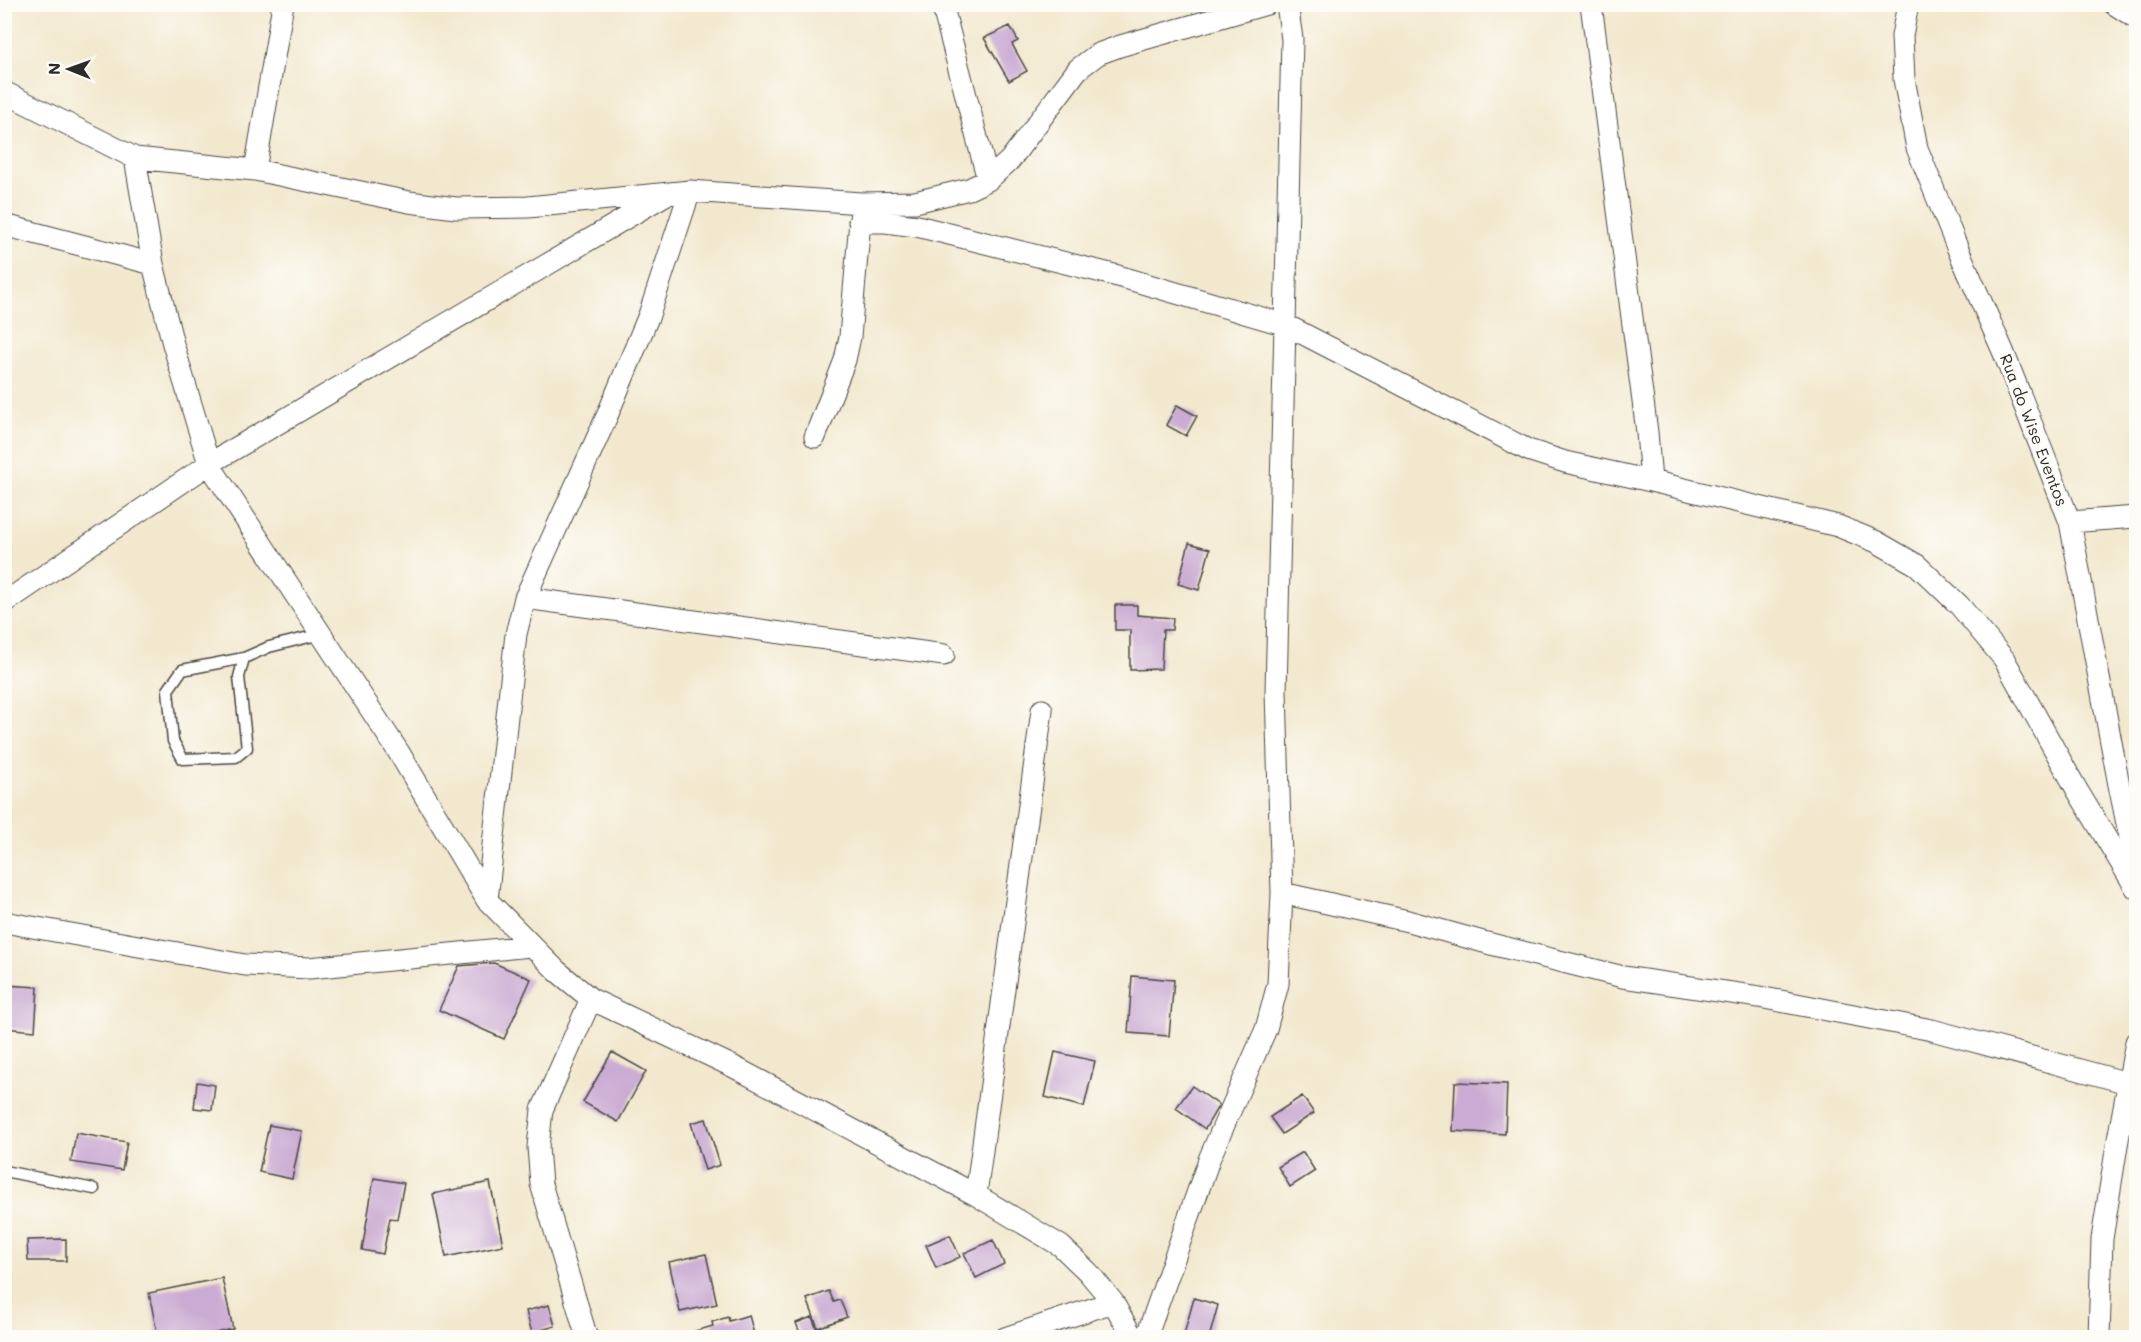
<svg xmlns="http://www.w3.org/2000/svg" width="2141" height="1342" font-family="Mali,sans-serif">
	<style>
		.building { fill: #caabd3 }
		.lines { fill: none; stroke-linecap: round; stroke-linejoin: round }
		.service-casing { stroke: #494743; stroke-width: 13 }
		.minor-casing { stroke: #494743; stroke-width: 23 }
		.service { stroke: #fff; stroke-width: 10 }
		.minor { stroke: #fff; stroke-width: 21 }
		.labels { text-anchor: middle; stroke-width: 6; stroke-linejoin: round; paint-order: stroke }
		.street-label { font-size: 16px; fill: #2b2b2b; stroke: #fdfcf7 }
	</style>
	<rect width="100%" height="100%" fill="#fdfcf7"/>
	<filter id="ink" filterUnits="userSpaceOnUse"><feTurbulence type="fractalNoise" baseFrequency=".0167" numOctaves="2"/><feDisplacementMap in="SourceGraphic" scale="12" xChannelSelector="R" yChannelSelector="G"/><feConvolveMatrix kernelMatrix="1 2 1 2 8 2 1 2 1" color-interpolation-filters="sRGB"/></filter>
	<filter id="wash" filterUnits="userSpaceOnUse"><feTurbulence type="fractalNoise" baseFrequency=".008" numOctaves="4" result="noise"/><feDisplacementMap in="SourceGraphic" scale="24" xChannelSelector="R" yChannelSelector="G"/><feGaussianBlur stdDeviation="1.35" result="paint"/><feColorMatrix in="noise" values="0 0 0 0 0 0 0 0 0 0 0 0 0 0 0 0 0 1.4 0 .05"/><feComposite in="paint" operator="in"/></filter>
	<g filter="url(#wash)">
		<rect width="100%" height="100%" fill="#f2e8ce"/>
		<g id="blocks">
			<!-- building -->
			<path class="building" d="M1010,26L1018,41L1012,44L1027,71L1009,81L984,38Z
				M1177,405L1197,416L1186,436L1166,425Z
				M1189,543L1210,549L1199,590L1178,584Z
				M1115,605H1137V615L1173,618L1172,630H1163L1161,669L1130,670V630H1115Z
				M494,963L531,979L504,1039L439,1010L459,966Z
				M1132,976L1174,980L1169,1036L1128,1033Z
				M4,985L38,987L35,1031L4,1028Z
				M612,1052L646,1071L618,1122L583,1102Z
				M1055,1052L1095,1061L1084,1107L1045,1097Z
				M197,1082L215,1085L212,1110L194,1108Z
				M1455,1082L1507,1084L1505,1134L1453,1131Z
				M1192,1086L1219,1105L1205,1129L1176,1108Z
				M1302,1096L1314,1113L1282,1134L1270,1117Z
				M706,1119L720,1165L705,1170L691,1123Z
				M269,1125L302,1131L292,1179L259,1172Z
				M76,1133L127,1142L122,1170L71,1162Z
				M1303,1152L1315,1171L1290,1187L1278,1167Z
				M374,1178L404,1183L397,1219L390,1218L383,1254L362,1250Z
				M490,1182L503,1245L446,1257L433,1194Z
				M950,1235L960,1257L936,1268L926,1245Z
				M66,1239V1261H28L27,1240Z
				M993,1240L1004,1264L976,1278L964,1253Z
				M706,1254L717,1304L680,1312L669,1262Z
				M222,1278L233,1329L193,1338H158L149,1293Z
				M829,1291L834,1302L840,1300L847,1317L818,1328L807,1299Z
				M1194,1298L1218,1305L1209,1338H1183Z
				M549,1305L555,1326L532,1333L526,1311Z
				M749,1315L755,1338H688V1333L713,1326L712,1322L728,1317L729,1321Z
				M812,1317L820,1338H802L796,1323Z"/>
		</g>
	</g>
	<g filter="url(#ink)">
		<use href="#blocks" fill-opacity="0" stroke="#494743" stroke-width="1.5"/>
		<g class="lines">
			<!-- service casing -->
			<g class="service-casing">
				<path id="service" d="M244,658L239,677L247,748L236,757L183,759L173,741L168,690L182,670L244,658L269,647L321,634
					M4,1171L94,1189"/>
			</g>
			<!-- minor casing -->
			<g class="minor-casing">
				<path id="minor" d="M942,4L988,180
					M1591,4L1647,432L1651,481L1838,526L1877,542L1917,565L1959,605L2004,659L2077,790L2136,888
					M1908,4L1902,36L1904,79L1917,148L1957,247L2003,351L2070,522L2119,785L2136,867
					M2114,4L2136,18
					M4,92L135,158L255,170L409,202L456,208L528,207L690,191L861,203L915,202L969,189L988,180L1010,160L1078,69L1098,54L1120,46L1267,4
					M135,158L153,264L173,344L209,464L398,751L487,900L557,971L591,999L734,1067L976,1195L1061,1246L1088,1272L1113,1302L1133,1338
					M255,170L283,4
					M859,222H885L917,226L1118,276L1286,325L1528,450L1565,462L1651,481
					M4,225L153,264
					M815,437L845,360L850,337L861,209
					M2070,522L2136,517
					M525,598L944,655
					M4,603L209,464L665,195
					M1282,893L1408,921L1487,943L1623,977L1759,997L1932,1030L2128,1083
					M487,900L516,634L525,598L607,416L649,315L690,191
					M4,922L245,965L309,968L531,946
					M976,1195L1042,710
					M587,1338L541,1184L538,1147L542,1110L591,999
					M1005,1338L1113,1302
					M1146,1338L1210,1157L1266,1029L1278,984L1282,893L1276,691L1292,39L1287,4
					M2099,1338L2102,1239L2117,1145L2136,1042"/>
			</g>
			<!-- service -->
			<use href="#service" class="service"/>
			<!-- minor -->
			<use href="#minor" class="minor"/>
		</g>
	</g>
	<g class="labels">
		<!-- street labels -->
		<g class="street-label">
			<text transform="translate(2034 430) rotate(69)" y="6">Rua do Wise Eventos</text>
		</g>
	</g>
	<!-- margin -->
	<rect width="2141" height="1342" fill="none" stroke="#fdfcf7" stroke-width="24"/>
	<!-- north arrow -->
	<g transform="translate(69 69) rotate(271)" stroke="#fdfcf7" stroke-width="4.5" paint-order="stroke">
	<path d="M0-4.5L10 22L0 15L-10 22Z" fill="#2b2b2b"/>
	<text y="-9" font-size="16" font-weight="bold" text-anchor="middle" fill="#2b2b2b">N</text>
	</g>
</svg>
